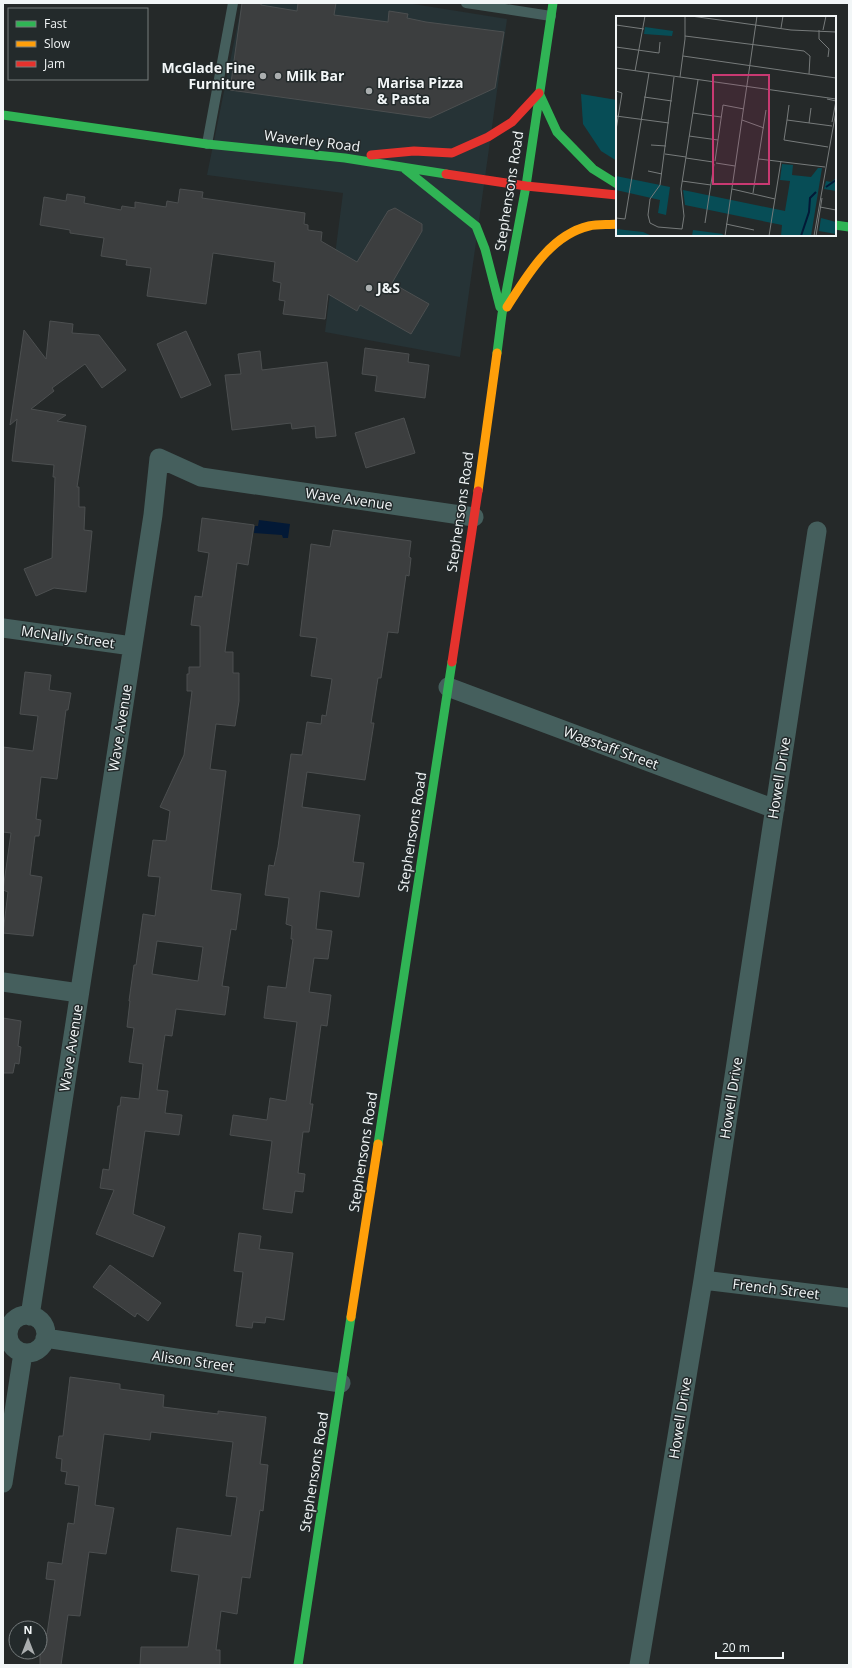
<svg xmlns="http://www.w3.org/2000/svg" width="852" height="1668" font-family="'Open Sans',sans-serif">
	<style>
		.built { fill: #263336 }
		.green { fill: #074d56 }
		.water { fill: #031936 }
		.building { fill: #3c3e3f; stroke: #4c4f50; fill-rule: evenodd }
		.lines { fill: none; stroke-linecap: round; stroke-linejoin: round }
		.lane { stroke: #455f5d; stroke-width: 10 }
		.street { stroke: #455f5d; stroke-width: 19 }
		.fast { stroke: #30b455; stroke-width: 9 }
		.slow { stroke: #ff9f0a; stroke-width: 9 }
		.jam { stroke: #e5322d; stroke-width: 9 }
		.poi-dot { fill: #aaaeaf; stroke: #232a2b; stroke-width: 1.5 }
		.labels { text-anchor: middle; stroke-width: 3; stroke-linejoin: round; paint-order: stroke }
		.poi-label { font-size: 14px; font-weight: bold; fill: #f2f6f7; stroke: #232a2b; text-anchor: start }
		.street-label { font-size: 14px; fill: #f2f6f7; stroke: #232a2b }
		.inset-river { fill: none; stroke: #031936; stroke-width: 2 }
		.inset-road { fill: none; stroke: #777b7b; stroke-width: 1 }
		.view { fill: #c93972; fill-opacity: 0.15; stroke: #c93972; stroke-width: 2 }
		.inset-edge { fill: none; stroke: #f2f6f7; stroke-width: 2 }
	</style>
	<rect width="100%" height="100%" fill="#252929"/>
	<!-- built -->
	<path class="built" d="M242,3H407L507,19L460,357L325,332L343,193L207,175Z"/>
	<!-- green -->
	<path class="green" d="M581,94L617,100V161L601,151L583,124Z"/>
	<!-- water -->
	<path class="water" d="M259,520L290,524L288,538H283L282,535L254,533L255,526H258Z"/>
	<!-- building -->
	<path class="building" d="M242,3H261V5L297,11L298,3H336L334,15L388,22L389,11L408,14L407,18L426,22L504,32L495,88L430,118L230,90Z
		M180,189L203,192L202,198L305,213L304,224L308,225V230L322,232L321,241L357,262L388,211L395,208L422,224V231L392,283L429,304L411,334L360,305L357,311L328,294L325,319L283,314L285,301L279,300L281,283L273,281L275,262L213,253L206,304L147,296L151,268L126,265L127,260L101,256L104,238L70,233V230L40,225L44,197L66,201L67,194L85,197L84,203L121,210L122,206L135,208V202L166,207L167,201L178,203Z
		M50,321L73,324L72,333L99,335L126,370L102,388L85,364L52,388L54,391L31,409L66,415L57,421L86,426L77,487H79V507H85L84,530L92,531L86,592L54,588L36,596L24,569L52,558L55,477H53L54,465L12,461L17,419L10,425L24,330L46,359Z
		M186,331L211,385L181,398L157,344Z
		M365,348L409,354L408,362L429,365L425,398L375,391L377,376L362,374Z
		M260,351L262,370L327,362L336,436L316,438L315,426L292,429L291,423L232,430L225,375L241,374L238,354Z
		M404,418L415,453L366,468L355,433Z
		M202,518L254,525L248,565L237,563L225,652H233V673H239V701L235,726L216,724L210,769L226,771L211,890L241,894L236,930L231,929L222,986L229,987L225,1015L176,1009L172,1036L165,1035L157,1090L168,1091L165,1113L182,1115L179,1135L145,1131L133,1214L165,1227L153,1257L96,1234L114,1190L100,1188L103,1169L109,1170L118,1106H120L121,1097L139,1099L143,1064L129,1062L134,1028L127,1027L130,1001H129L134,965H136L143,914L155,916L160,877L148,876L153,840L166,841L170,811L160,807L184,755L192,691H187V674H189V667H200V626L191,625L195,596L202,597L209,553L198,551ZM157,941L203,947L198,981L152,974Z
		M333,530L411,541L409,557L411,558L409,576L406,575L398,633L388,632L381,678H378L371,723H374L365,780L307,772L302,807L360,815L353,862L364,863L359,897L320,891L316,929L332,931L328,959L314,958L309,992L331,995L327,1026L321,1025L310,1104H313L309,1132H303L298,1173L305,1174L303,1192L295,1191L292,1213L263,1209L272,1141L230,1135L233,1115L267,1120L270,1098L286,1101L297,1022L264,1018L268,986L286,988L293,939H291L292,926L286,924L289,898L265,895L269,865L274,866L278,847L291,754L302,755L307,722L321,724L322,715L326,716L332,679L311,676L317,638L300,636L311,544L330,547Z
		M25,672L51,675L49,690L71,693L68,710H66L57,779L41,777L36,819L41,820L39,836H35L30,875L42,877L33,936L3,933L8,892L3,890L11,833L3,832V747L33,751L38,716L20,714Z
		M3,1018L21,1021L18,1046L21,1047L19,1064L15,1063L13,1073H3Z
		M239,1233L261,1236L259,1249L293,1253L284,1320L266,1317L265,1323L253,1322L252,1328L236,1326L243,1272L234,1271Z
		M110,1265L161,1303L148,1321L137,1313L135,1317L93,1287Z
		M70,1377L120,1384V1389L164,1395L163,1407L218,1414V1411L266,1417L260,1464L268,1465L263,1511L260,1510L250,1578L242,1577L237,1614L221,1611L216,1650H220V1665H140L141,1647H188L199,1575L171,1571L177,1528L231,1536L237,1497L226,1496L233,1442L151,1432L150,1440L104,1434L95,1505L114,1508L106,1554L89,1552L80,1616L68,1615L61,1665H40V1633L47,1634L55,1580L46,1579L48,1562L62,1564L68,1523L74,1524L79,1486L65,1484L67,1472L61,1471L62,1459L56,1458L59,1436H63Z"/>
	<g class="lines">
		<!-- lane -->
		<path class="lane" d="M466,3L551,16
			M207,144L233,3"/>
		<!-- street -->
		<path class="street" d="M3,628L132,646
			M448,687L775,809
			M3,982L79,993
			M703,1280L849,1298
			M8 1334a19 19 0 1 1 38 0a19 19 0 1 1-38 0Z
			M30,1316L153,515L159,458L201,477L474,517
			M45,1338L341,1383
			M3,1483L23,1353
			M639,1665L703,1280L817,531"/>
		<!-- fast -->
		<path class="fast" d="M539,93L557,132L593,169L617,184
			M3,115L207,144L345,158L446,174
			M405,169L476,226L485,249L500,307
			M835,225L849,227
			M497,353L502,314L526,186L553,3
			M378,1144L452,662
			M298,1665L351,1317"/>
		<!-- slow -->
		<path class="slow" d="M507,307C527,276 550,235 589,226C598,224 608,225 617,224
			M478,491L497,353
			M351,1317L378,1144"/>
		<!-- jam -->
		<path class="jam" d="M371,155L414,151L452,153L488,137L512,122L539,93
			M446,174L526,186L617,195
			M452,662L478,491"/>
	</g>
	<!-- markers -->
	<g class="poi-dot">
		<circle cx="263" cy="76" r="4"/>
		<circle cx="278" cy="76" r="4"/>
		<circle cx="369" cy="91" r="4"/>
		<circle cx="369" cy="288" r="4"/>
	</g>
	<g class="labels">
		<!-- poi labels -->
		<g class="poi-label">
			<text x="255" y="73" text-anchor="end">McGlade Fine<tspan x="255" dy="16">Furniture</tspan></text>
			<text x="286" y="81">Milk Bar</text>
			<text x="377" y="88">Marisa Pizza<tspan x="377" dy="16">&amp; Pasta</tspan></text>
			<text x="377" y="293">J&amp;S</text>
		</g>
		<!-- street labels -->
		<g class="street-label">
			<text transform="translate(312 141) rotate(7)" y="5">Waverley Road</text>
			<text transform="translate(509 191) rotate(-81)" y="5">Stephensons Road</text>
			<text transform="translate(349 499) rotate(8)" y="5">Wave Avenue</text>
			<text transform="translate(460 512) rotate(-82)" y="5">Stephensons Road</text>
			<text transform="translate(68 637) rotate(8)" y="5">McNally Street</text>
			<text transform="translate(120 728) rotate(-81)" y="5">Wave Avenue</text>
			<text transform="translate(611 748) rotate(20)" y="5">Wagstaff Street</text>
			<text transform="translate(779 778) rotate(-81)" y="5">Howell Drive</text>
			<text transform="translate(412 832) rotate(-81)" y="5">Stephensons Road</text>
			<text transform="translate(71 1048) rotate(-81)" y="5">Wave Avenue</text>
			<text transform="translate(731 1098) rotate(-81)" y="5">Howell Drive</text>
			<text transform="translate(363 1152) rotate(-81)" y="5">Stephensons Road</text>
			<text transform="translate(776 1289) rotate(7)" y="5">French Street</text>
			<text transform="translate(193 1361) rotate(8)" y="5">Alison Street</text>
			<text transform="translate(680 1418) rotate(-81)" y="5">Howell Drive</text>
			<text transform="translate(314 1472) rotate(-81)" y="5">Stephensons Road</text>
		</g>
	</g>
	<!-- overview -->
	<g transform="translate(616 16)">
		<rect width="220" height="220" fill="#252929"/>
		<path d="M29,11L57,15L56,20L28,18ZM166,148L177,149L176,159L195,161L202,152H206L195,220H165L166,209L69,189L67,174L169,195L174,165L164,164ZM0,160L54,171L50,199L42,197L44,184L0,174ZM220,162V175L208,173L210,165L215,166ZM205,202L220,206V218L203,215ZM0,213L27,216L36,220H0ZM77,214L107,218L106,220H76Z" fill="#074d56"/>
		<path class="inset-river" d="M210,171L220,164M185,220L193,196L194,182L200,176"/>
		<path class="inset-road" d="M75,0L175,14L220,16M0,9L28,13M165,12L167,0M203,14V23L213,33L212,41M207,14L210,0M69,20L188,35L194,40L193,58M0,31L43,37L44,26M67,40L220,62M0,52L220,83M19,55L29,0M58,61L44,169L34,183L32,199L34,207L42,211L66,213L68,200L65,173L82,64M64,61L69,23V0M0,75L6,77L0,114M28,81L56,85M211,83L220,85L216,106M77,97L105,101M0,100L53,107M126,104L148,112M171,104L173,89M193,107L195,92M73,120L102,124M35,129L50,130M212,131L168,124L171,104L216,110M49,138L70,141M70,142L97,146M143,143L209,151M99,145L107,89L128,93M100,147L119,150M32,155L46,158M66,165L95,169M116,173L159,183M137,177L150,94M204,191L220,194M0,202L9,203L33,57M89,207L98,148M110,208L138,214M109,220L141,0M153,220L165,145M198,220L220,95M200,220L206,182"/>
		<path class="view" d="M97,59H153V168H97Z"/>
		<rect width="220" height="220" class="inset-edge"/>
	</g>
	<!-- border -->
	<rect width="852" height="1668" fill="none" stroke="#f2f6f7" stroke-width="8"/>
	<!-- legend -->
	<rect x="8" y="8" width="140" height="72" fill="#232a2b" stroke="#767c7d"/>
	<rect x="16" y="21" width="20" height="6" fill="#30b455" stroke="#767c7d"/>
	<text x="44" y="28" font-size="12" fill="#f2f6f7">Fast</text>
	<rect x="16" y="41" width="20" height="6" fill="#ff9f0a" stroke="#767c7d"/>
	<text x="44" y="48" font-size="12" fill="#f2f6f7">Slow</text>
	<rect x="16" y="61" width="20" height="6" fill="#e5322d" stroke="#767c7d"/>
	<text x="44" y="68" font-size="12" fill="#f2f6f7">Jam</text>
	<!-- north arrow -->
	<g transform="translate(28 1640)"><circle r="19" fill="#232a2b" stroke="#767c7d"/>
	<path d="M0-3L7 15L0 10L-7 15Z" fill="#aaaeaf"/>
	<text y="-6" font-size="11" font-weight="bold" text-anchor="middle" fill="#f2f6f7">N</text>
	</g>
	<!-- scale -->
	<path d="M716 1652v6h67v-6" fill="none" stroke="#f2f6f7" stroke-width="2"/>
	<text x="722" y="1652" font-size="12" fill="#f2f6f7" stroke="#232a2b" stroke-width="3" paint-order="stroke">20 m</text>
</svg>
